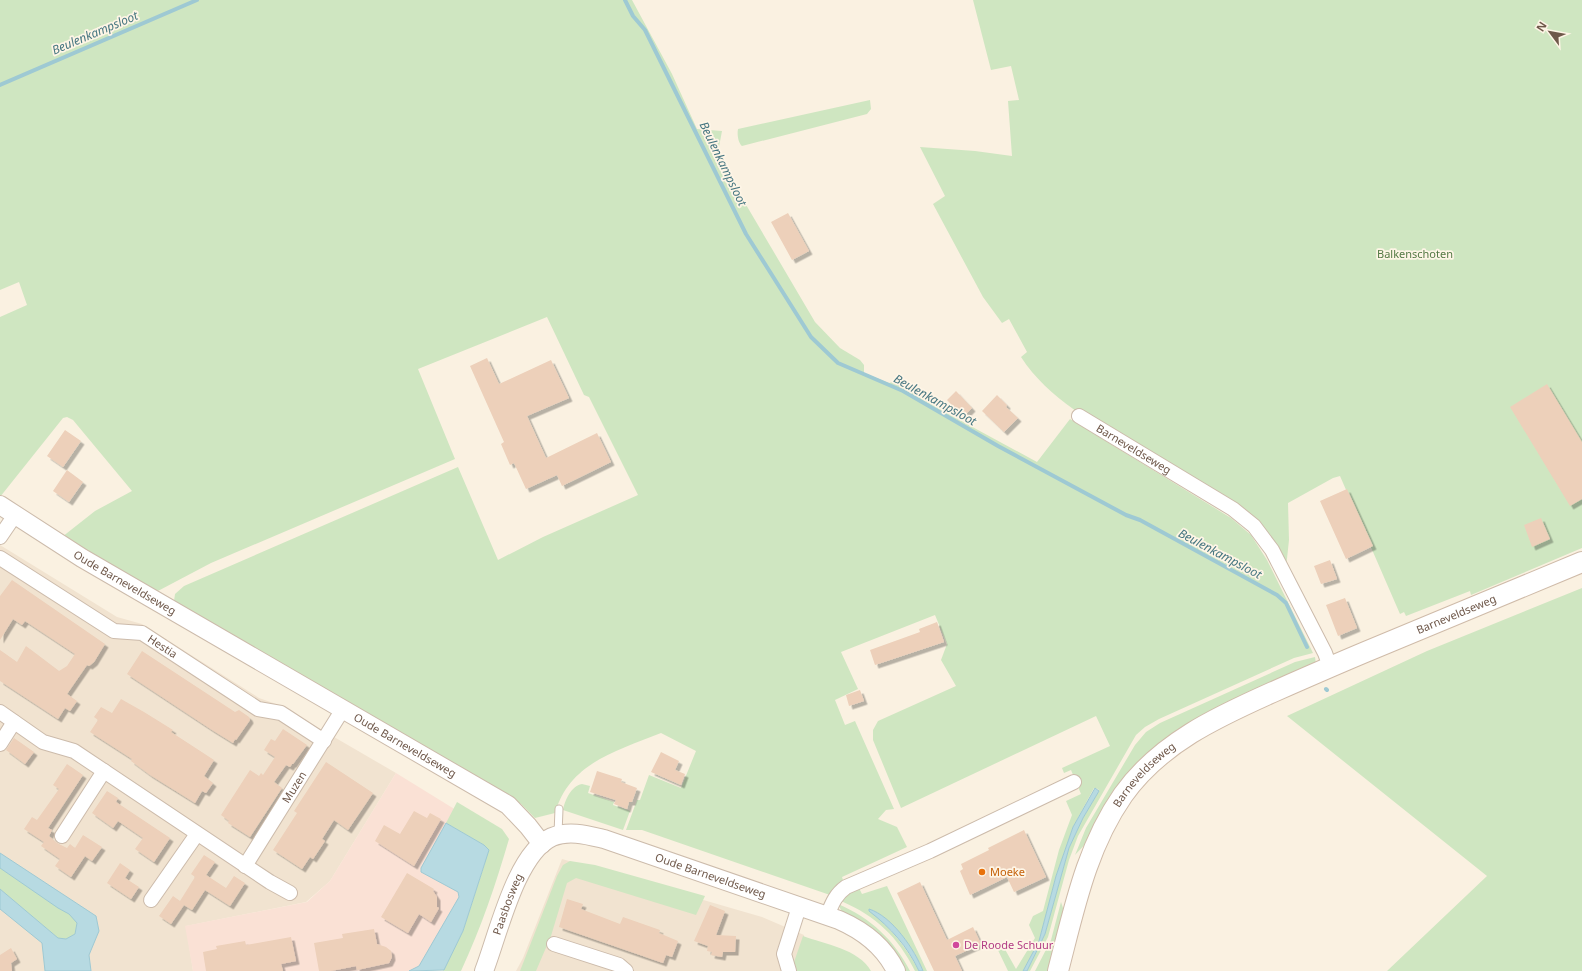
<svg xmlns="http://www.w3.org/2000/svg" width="1582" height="971" font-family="'Noto Sans',sans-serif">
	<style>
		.residential { fill: #f1e3d0 }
		.commercial { fill: #fae1d5 }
		.green { fill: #cfe6c1 }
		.water { fill: #b7dae2; stroke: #9ec9d3 }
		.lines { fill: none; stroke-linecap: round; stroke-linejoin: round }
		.stream { stroke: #9ec9d3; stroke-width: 4 }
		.building { fill: #edd0ba; filter: url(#shadow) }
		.service-casing { stroke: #ccbbab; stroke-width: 9 }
		.minor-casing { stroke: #ccbbab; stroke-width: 16 }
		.tertiary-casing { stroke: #ccbbab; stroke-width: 20 }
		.secondary-casing { stroke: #cfbba9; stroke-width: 22 }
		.service { stroke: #fff; stroke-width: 7 }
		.minor { stroke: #fff; stroke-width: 14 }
		.tertiary { stroke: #fff; stroke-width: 18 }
		.secondary { stroke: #fff; stroke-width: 20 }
		.food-dot { fill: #e8710a; stroke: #fef5e6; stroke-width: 1.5 }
		.hotel-dot { fill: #d1479c; stroke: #fef5e6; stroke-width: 1.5 }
		.labels { text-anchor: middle; stroke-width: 3.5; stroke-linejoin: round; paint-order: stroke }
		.park-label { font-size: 11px; fill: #547a45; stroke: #fef5e6 }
		.street-label { font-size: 11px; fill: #6f584a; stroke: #fef5e6 }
		.food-label { font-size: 11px; fill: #c56008; stroke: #fef5e6; text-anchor: start }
		.hotel-label { font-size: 11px; fill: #b23c85; stroke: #fef5e6; text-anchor: start }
		.water-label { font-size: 12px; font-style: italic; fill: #467681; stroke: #fef5e6 }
	</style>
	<defs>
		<filter id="shadow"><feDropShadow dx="3.5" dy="3.5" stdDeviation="0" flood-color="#0004"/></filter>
	</defs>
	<rect width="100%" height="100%" fill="#faf1e1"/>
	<!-- residential -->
	<path class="residential" d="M0,545L117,617L142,624L259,698L279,705L396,773L330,881L306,902L186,926L193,971H0Z
		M562,859L762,917L804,935L803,971H516L523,958Z"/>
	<!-- commercial -->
	<path class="commercial" d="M396,773L456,810L423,870L462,891L460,903L418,971H193L185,926L307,902L330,881Z"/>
	<!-- green -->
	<path class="green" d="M0,0H632L672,74L697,129L722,131L718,152L735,186L815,322L840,348L860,360L864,365V373L889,383L897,381L943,411L1037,462L1070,419L1231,518L1251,535L1267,560L1313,653L1294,658L1159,719L1145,727L1136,735L1078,836L1069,860L1048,937L1030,971H1027L1045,934L1069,848L1083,818L1099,791L1098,789L1094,788L1073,827L1056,876L1039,941L1023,971H1008L996,946L1002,944L1016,969L1035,938L1029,925L1033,916L1043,911L1059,850L1072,815L1066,801L1081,794L1071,770L1064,773L1062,768L1110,746L1096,716L901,808L873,740V730L878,721L956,686L941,660L947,644L935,615L841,652L858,689L835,700L845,725L855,721L894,809L886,810L878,819L897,827L907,847L842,877L844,883L830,895L642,830H626L637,800H640L649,775L681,788L696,751L661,733C617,751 570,762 555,813L535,818L521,804L174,601L175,594L184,586L458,467L498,560L543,537L638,495L589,397L584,395L547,317L418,369L455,459L211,563L156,592L62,537L95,511L132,491L73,420L67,417L63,418L0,497V317L27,305L19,282L0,290Z
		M973,0H1582V548L1471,595L1470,591L1406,616L1404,612L1400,614L1340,476L1333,478L1288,503L1289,540L1286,568L1268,536C1224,507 1180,478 1136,449C1095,423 1048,399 1021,357L1027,352L1009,319L1002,323L983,297L933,204L945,196L920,147L975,151L1012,156L1008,101L1019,100L1011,66L991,70Z
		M870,100L871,109L867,114L742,146C738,143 737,134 738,129Z
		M1582,588V971H1387L1487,876L1287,716L1427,651Z
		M1315,657L1316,664L1207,714L1075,855L1086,828L1135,745L1146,732L1160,723L1295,662Z
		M582,784L590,786L588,793L614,802L613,805L630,811L623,830L563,810C565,800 571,786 582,784Z
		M457,802L502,829L509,839C496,884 481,928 461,971H443L463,931L485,863L484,845L446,823Z
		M570,861L595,865L705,896L696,915L576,878L567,883L551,936L536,971H520L557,876L563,865Z
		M0,868L75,918L77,923L75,934L66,939L58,938L0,889Z
		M887,886L927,971H923C916,951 891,915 869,909C890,928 906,946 919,971H915C898,937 876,916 841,901L840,898L859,888L862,894Z
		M1061,902L1064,911L1048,971H1035L1051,940Z
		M838,904C871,918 894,940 910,971H904L843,914Z
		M803,936C824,944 859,949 871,971H794V962Z"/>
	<!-- water -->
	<path class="water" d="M1095,788L1099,791L1083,818L1069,848L1045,934L1027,971H1023L1039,941L1056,876L1073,827Z
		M446,823L484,845L489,850L463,931L444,970L409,971L419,966L459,897L458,892L421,872V868Z
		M0,853L96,916L99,931L89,955L91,971H45L42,943L0,909V889L58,938L66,939L75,934L77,923L69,914L58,908L0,868Z
		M869,909C892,916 915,950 923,971H919C907,946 891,928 869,911Z"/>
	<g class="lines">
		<!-- stream -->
		<path class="stream" d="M625,0L633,16L645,30L746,234L811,337L838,363L903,391L998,446L1126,515L1140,520L1277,595L1286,603L1307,647
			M0,85L197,0
			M1326,689L1327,690"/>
	</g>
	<!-- building -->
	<path class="building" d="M788,213L809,251L792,260L771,222Z
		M487,358L499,384L551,360L569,398L527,416L546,458L597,433L611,462L562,486L557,475L526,489L514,463L510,465L501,444L504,442L470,366Z
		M1547,384L1582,442V499L1570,506L1510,407Z
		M956,391L972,408L963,417L947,400Z
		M997,395L1007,405L1006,407L1018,418L1004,432L982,411Z
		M65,430L81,441L63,467L47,456Z
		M67,470L83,482L69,502L53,491Z
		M1347,489L1373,546L1346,559L1320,501Z
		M1541,518L1550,539L1532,547L1524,525Z
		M1330,560L1337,579L1321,584L1314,566Z
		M12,580L105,644L94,662L89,666L87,665L67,694L77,701L70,711L65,708L58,719L0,681V650L17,662L26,646L59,671L67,666L75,654L25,621L22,625L13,619L0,640V596Z
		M1345,598L1357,628L1338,636L1326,605Z
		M937,622L944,642L875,665L870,650L920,632L919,629Z
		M142,651L235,712L239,710L249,717L250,720L236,740L235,739L233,743L212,730L127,674Z
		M860,690L864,701L849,706L846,695Z
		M121,699L144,712L173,730L171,732L214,760L204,776L213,783L206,793L202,791L195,803L150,775L131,761L132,759L90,732L98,720L94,717L101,707L112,713Z
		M283,729L307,745L293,764H292L290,767L286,765L274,782L282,788L250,837L228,823L229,821L221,815L250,770L259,776L261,773L263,775L275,757L264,750L271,739L275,741Z
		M14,738L34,752L25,764L6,750Z
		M661,752L679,761L675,770L685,774L681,785L651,772Z
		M326,762L373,793L348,830L334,820L322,839L325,841L313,859L310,857L302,869L273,850L297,813L294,811Z
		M67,764L83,775L48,828L52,830L49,836L57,843L67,848L70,844L75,848L83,835L102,847L92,861L85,856L71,877L55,866L60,859L41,846L44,842L24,829L32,817L37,820L59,789L53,785Z
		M597,771L622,779L621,782L637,788L632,802H629L627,809L614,804L616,800L590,792Z
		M107,791L118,798L116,802L170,838L154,862L135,849L143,838L118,821L113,828L92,813Z
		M414,811L427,818L430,813L441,819L414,866L375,841L384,825L400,834Z
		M1024,830L1046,877L1014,892L1007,877L970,895L960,871L963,869L961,864L989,850L988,848Z
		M204,855L215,862L206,875L226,888L234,876L245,883L230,906L205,890L192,910L184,905L171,924L159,916L173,896L180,901L195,877L191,874Z
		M120,863L130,870L125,878L139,887L131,899L107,883Z
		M407,873L434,889L433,891L437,897V907L439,908L431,922L419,914L408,933L381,917Z
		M920,882L947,940L973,927L981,944L955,956L962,971H934L897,893Z
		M567,899L583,904L581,909L620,924L623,917L660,930L659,933L678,941L672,957L666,955L663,963L559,927Z
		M710,905L725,911L716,935L736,936L735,952H723L722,957L711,955L712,952L707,951L708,946L694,941Z
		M374,929L377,944L386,947L391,951L392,957L389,963L357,970L356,966L331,971H319L314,943L343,938L342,934Z
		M291,937L296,961L281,964L283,971H206L203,952L217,949L216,946L245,941L246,945Z
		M11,948L17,959L11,963L12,971H0V955Z"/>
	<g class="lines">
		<!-- service casing -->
		<g class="service-casing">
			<path id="service" d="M558,834L559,809"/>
		</g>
		<!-- minor casing -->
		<g class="minor-casing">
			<g id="minor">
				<path id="s1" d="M1079,416L1233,509L1254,526L1272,550L1325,653L1330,667"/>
				<path d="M0,537L15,515"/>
				<path id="s2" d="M0,558L114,631L142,633L258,709L281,713L324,741"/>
				<path d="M0,712L43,742L74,751L270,882L290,893"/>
				<path d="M0,744L14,722"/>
				<path d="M62,836L104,771"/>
				<path id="s3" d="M245,866L343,709"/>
				<path d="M151,900L197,834"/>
				<path d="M827,916C832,904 835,895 846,887L930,851L1074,782"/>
				<path d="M554,944L619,965L626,971"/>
				<path d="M789,971L784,954L799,907"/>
			</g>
		</g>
		<!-- tertiary casing -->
		<g class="tertiary-casing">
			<g id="tertiary">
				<path id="s4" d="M0,505L82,558L508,805L528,826L542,844"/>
				<path id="s5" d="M484,971C498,935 516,853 552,837C569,830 587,835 604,839L839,920C864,931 884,946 896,971"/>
			</g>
		</g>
		<!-- secondary casing -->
		<g class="secondary-casing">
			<g id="secondary">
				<path id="s6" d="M1058,971C1074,910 1086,848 1123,795C1160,743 1217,717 1273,692C1307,677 1341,662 1375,648C1444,619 1513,591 1582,562"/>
			</g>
		</g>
		<!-- service -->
		<use href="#service" class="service"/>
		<!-- minor -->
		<use href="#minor" class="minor"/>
		<!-- tertiary -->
		<use href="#tertiary" class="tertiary"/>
		<!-- secondary -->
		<use href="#secondary" class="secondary"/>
	</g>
	<!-- markers -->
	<circle class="food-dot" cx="982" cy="872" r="4"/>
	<circle class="hotel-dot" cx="956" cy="945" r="4"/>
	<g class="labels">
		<!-- park labels -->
		<g class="park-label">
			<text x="1415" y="258">Balkenschoten</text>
		</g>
		<!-- street labels -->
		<g class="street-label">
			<text dy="4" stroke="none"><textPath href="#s1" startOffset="64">Barneveldseweg</textPath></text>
			<text dy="4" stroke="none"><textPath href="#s4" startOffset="147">Oude Barneveldseweg</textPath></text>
			<text dy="4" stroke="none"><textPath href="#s6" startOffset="572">Barneveldseweg</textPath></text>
			<text dy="4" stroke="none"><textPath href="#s2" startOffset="188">Hestia</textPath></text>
			<text dy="4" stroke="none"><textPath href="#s4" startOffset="471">Oude Barneveldseweg</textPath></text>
			<text dy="4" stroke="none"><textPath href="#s6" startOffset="218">Barneveldseweg</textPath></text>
			<text dy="4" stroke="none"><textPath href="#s3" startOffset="93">Muzen</textPath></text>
			<text dy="4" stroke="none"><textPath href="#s5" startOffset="319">Oude Barneveldseweg</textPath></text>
			<text dy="4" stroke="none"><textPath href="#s5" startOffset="71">Paasbosweg</textPath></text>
		</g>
		<!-- food labels -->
		<g class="food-label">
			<text x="990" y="876">Moeke</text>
		</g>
		<!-- hotel labels -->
		<g class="hotel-label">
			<text x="964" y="949">De Roode Schuur</text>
		</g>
		<!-- water labels -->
		<g class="water-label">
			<text transform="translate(95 33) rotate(-23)" y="4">Beulenkampsloot</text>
			<text transform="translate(723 164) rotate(64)" y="4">Beulenkampsloot</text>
			<text transform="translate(935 400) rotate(29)" y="4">Beulenkampsloot</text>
			<text transform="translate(1220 554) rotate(28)" y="4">Beulenkampsloot</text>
		</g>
	</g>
	<!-- north arrow -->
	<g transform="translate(1550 32) rotate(302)" stroke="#fef5e6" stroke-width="3" paint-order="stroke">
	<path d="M0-3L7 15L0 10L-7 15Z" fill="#6f584a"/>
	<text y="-6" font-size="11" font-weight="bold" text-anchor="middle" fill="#6f584a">N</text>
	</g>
</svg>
